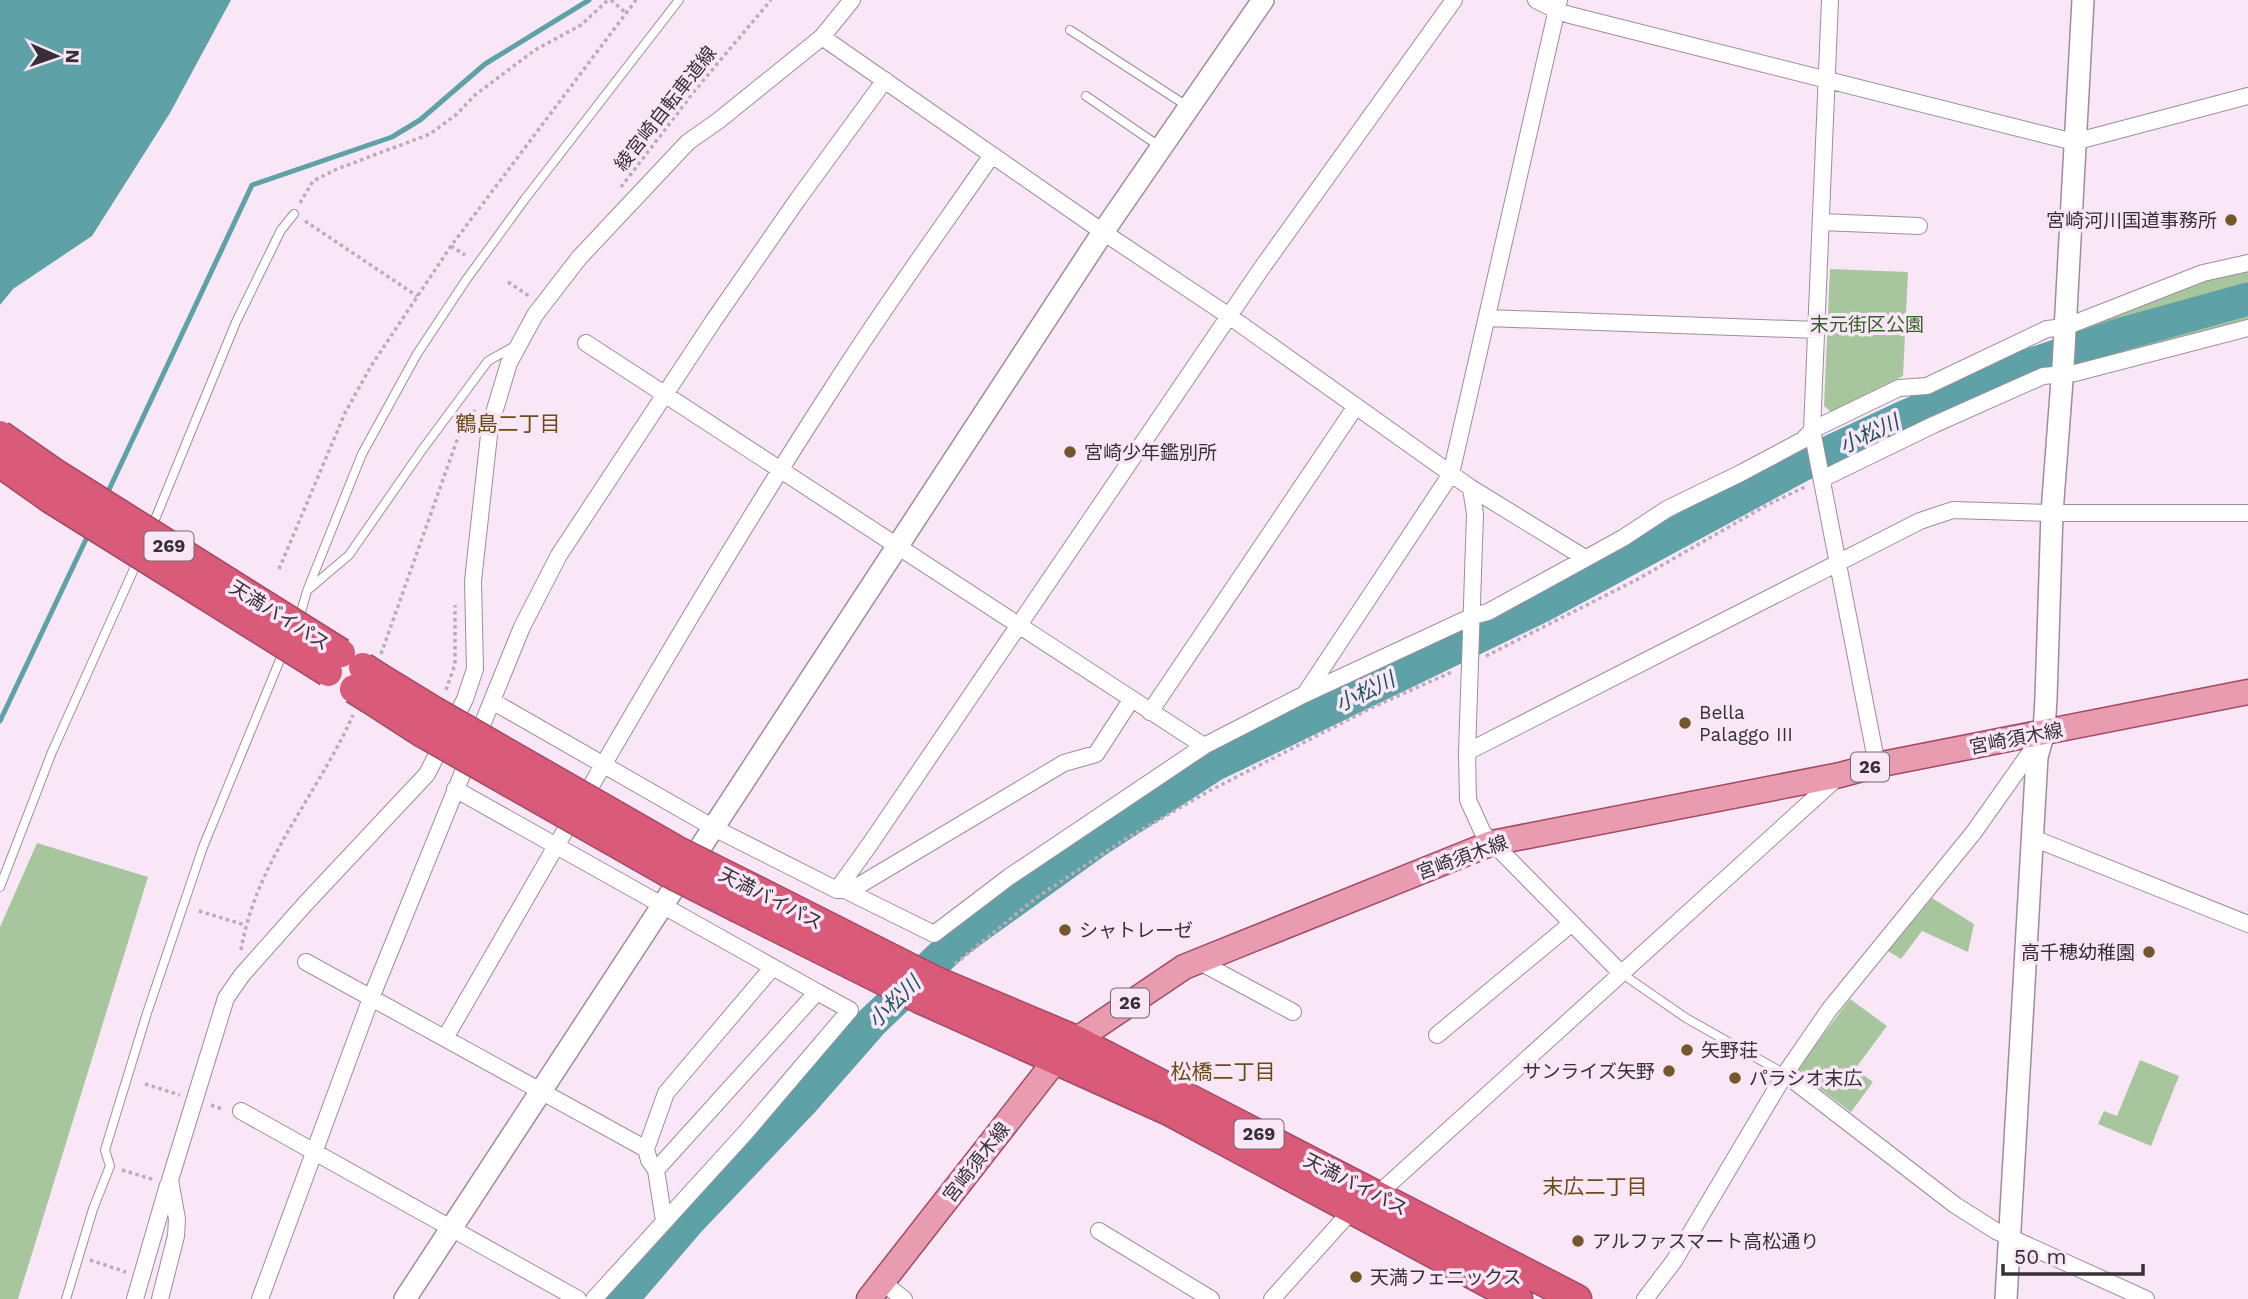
<svg xmlns="http://www.w3.org/2000/svg" width="2248" height="1299" font-family="'Work Sans','Noto Sans JP',sans-serif">
	<style>
		.green { fill: #a7c69e }
		.water { fill: #5ea2a7 }
		.lines { fill: none; stroke-linecap: round; stroke-linejoin: round }
		.stream { stroke: #5ea2a7; stroke-width: 5 }
		.river { stroke: #5ea2a7; stroke-width: 33 }
		.lane-casing { stroke: #9d8d9d; stroke-width: 10 }
		.street-casing { stroke: #9d8d9d; stroke-width: 18 }
		.secondary-casing { stroke: #9d8d9d; stroke-width: 24 }
		.primary-casing { stroke: #a14b62; stroke-width: 27 }
		.highway-casing { stroke: #a14b62; stroke-width: 31 }
		.path { stroke: #baacb9; stroke-width: 3.5; stroke-dasharray: 3.5 3.5; stroke-linecap: butt }
		.lane { stroke: #fff; stroke-width: 8 }
		.street { stroke: #fff; stroke-width: 16 }
		.secondary { stroke: #fff; stroke-width: 21 }
		.primary { stroke: #e99caf; stroke-width: 24 }
		.highway { stroke: #da5a79; stroke-width: 28 }
		.highway-bridge-casing { stroke: #a14b62; stroke-width: 31; stroke-linecap: butt }
		.highway-bridge { stroke: #da5a79; stroke-width: 28 }
		.poi-dot { fill: #74582b; stroke: #f9e7f8; stroke-width: 2.5 }
		.labels { text-anchor: middle; stroke-width: 7; stroke-linejoin: round; paint-order: stroke }
		.shield { fill: #f9e7f8; stroke: #716770; stroke-width: 2 }
		.shield-label { font-size: 18px; font-weight: bold; fill: #373036 }
		.street-label { font-size: 19px; fill: #373036; stroke: #f9e7f8 }
		.poi-label { font-size: 19px; fill: #373036; stroke: #f9e7f8; text-anchor: start }
		.park-label { font-size: 19px; fill: #346027; stroke: #f9e7f8 }
		.neighbourhood-label { font-size: 21px; fill: #6b4c16; stroke: #f9e7f8 }
		.water-label { font-size: 21px; font-style: italic; fill: #1a5559; stroke: #f9e7f8 }
	</style>
	<rect width="100%" height="100%" fill="#f9e7f8"/>
	<!-- green -->
	<path class="green" d="M2248,265V321L2086,364L2089,323L2204,275Z
		M1830,269L1908,272L1903,376L1831,412L1824,406Z
		M37,843L148,877L18,1299H0V927Z
		M1932,898L1974,924L1968,952L1922,931L1901,959L1888,951Z
		M1850,999L1887,1026L1855,1069L1873,1082L1851,1112L1796,1071Z
		M2140,1060L2179,1076L2151,1146L2098,1124L2104,1111L2117,1116Z"/>
	<!-- water -->
	<path class="water" d="M0,0H231L170,113L92,236L13,289L0,305Z"/>
	<g class="lines">
		<!-- stream -->
		<path class="stream" d="M106,496L252,185L392,137L420,120L485,64L589,0
			M0,721L89,533"/>
		<!-- river -->
		<path class="river" d="M622,1299L688,1222L801,1103L872,1022L955,943L1094,843L1214,765L1542,606L1802,465L1904,417L2012,371L2115,336L2248,299"/>
		<!-- lane casing -->
		<g class="lane-casing">
			<path id="lane" d="M1070,30L1187,106
				M1086,96L1159,146
				M151,529L236,322L281,230L294,214
				M309,589L349,555L422,450L488,361L515,346
				M299,619L307,591L362,454L417,354L466,280L525,199L679,0
				M0,887L52,752L138,560
				M1621,973L1686,1018L1785,1074
				M66,1299L93,1209L110,1166L105,1150L147,1013L203,847L284,650"/>
		</g>
		<!-- street casing -->
		<g class="street-casing">
			<path id="street" d="M1536,0L1556,10L1570,15L2074,142L2248,96
				M1830,0L1812,430L1877,765
				M822,37L1103,232L1229,316L1471,488L1585,558
				M1821,222L1919,226
				M1487,318L1817,330
				M586,343L1204,746
				M1822,479L1933,425L2043,376L2075,373L2248,328
				M1471,488L1475,514L1467,752L1468,800L1483,833L1621,973
				M1305,694L1451,474L1559,0
				M492,701L714,828L837,890H845L858,886L1064,763L1096,754L1131,700
				M1150,712L1356,406
				M1467,752L1920,521L1953,510L2052,513H2248
				M455,789L817,992L656,1170
				M2033,838L2248,924
				M837,890L870,844L1261,269L1454,0
				M845,890L934,934L1009,877L1204,746L1303,695L1473,616L1488,612L1623,538L1667,509L1741,473L1803,440L1812,430L1899,388L1927,386L2047,329L2065,327L2203,273L2248,263
				M1198,961L1293,1012
				M306,962L646,1149
				M1437,1035L1572,923
				M445,1038C573,818 698,595 837,381C886,304 940,230 992,155
				M1785,1074L1955,1205L1996,1231L2146,1299
				M241,1111L578,1299
				M664,1221L656,1170L649,1160L646,1149L666,1093L772,968
				M1099,1231L1211,1299
				M882,1282L904,1299
				M135,1299L168,1185
				M160,1299L176,1236L177,1219L170,1180L226,998L242,975L306,903L427,774L465,699L475,669L473,581L490,426L509,363L535,315L579,258L688,142L718,121L822,37L852,0
				M260,1299L371,998L522,627L559,555L714,320L798,199L885,80
				M594,1299L746,1132L850,1010L817,992
				M1272,1299L1352,1210L1377,1195L1838,777
				M1645,1299L1674,1261L1785,1074L1829,1010L1974,832L2039,740"/>
		</g>
		<!-- secondary casing -->
		<g class="secondary-casing">
			<path id="secondary" d="M405,1299L1103,232L1263,0
				M2006,1299L2037,757L2044,732L2046,698L2052,513L2063,367L2083,0"/>
		</g>
		<!-- primary casing -->
		<g class="primary-casing">
			<path id="primary" d="M869,1299L1055,1061L1076,1040L1184,967L1492,843L1840,775L1877,765L2248,692"/>
		</g>
		<!-- highway casing -->
		<g class="highway-casing">
			<path id="highway" d="M380,678L434,711
				M370,699L421,732
				M752,888L936,981L1076,1040L1577,1299
				M738,908L920,999L1169,1111L1518,1299"/>
		</g>
		<!-- path -->
		<path class="path" d="M611,0L626,13
			M621,187L696,89L771,0
			M300,203L313,181L337,169L430,134L457,114L475,95L535,50L581,25L608,0
			M305,221L417,296
			M451,246L465,255
			M508,282L529,296
			M279,569L345,413L371,366L451,246L636,0
			M381,654L462,426L477,408
			M1486,656L1638,579L1767,505L1807,486
			M446,690L455,664V605
			M199,911L245,925
			M241,950C256,861 317,796 353,715
			M955,964L1036,898L1122,841L1209,791L1373,707L1454,671
			M145,1084L180,1095
			M211,1105L222,1109
			M122,1170L155,1180
			M90,1260L126,1272"/>
		<!-- lane -->
		<use href="#lane" class="lane"/>
		<!-- street -->
		<use href="#street" class="street"/>
		<!-- secondary -->
		<use href="#secondary" class="secondary"/>
		<!-- primary -->
		<use href="#primary" class="primary"/>
		<!-- highway -->
		<use href="#highway" class="highway"/>
		<!-- highway-bridge casing -->
		<g class="highway-bridge-casing">
			<path id="highway-bridge" d="M0,435L56,474L341,653
				M0,463L51,499L328,672
				M363,667L380,678
				M354,689L370,699
				M434,711L676,850L752,888
				M421,732L669,873L738,908"/>
		</g>
		<!-- highway-bridge -->
		<use href="#highway-bridge" class="highway-bridge"/>
	</g>
	<!-- markers -->
	<g class="poi-dot">
		<circle cx="2231" cy="220" r="7"/>
		<circle cx="1070" cy="452" r="7"/>
		<circle cx="1685" cy="723" r="7"/>
		<circle cx="1065" cy="930" r="7"/>
		<circle cx="2149" cy="952" r="7"/>
		<circle cx="1687" cy="1050" r="7"/>
		<circle cx="1669" cy="1071" r="7"/>
		<circle cx="1735" cy="1078" r="7"/>
		<circle cx="1578" cy="1241" r="7"/>
		<circle cx="1356" cy="1277" r="7"/>
	</g>
	<g class="labels">
		<!-- shield labels -->
		<g class="shield">
			<rect x="144.5" y="531.5" width="49" height="29" rx="5"/>
			<rect x="1851" y="752.5" width="38" height="29" rx="5"/>
			<rect x="1111" y="988.5" width="38" height="29" rx="5"/>
			<rect x="1234.5" y="1119.5" width="49" height="29" rx="5"/>
		</g>
		<g class="shield-label">
			<text x="169" y="552">269</text>
			<text x="1870" y="773">26</text>
			<text x="1130" y="1009">26</text>
			<text x="1259" y="1140">269</text>
		</g>
		<!-- street labels -->
		<g class="street-label">
			<text transform="translate(665 108) rotate(-52)" y="7">綾宮崎自転車道線</text>
			<text transform="translate(280 615) rotate(32)" y="7">天満バイパス</text>
			<text transform="translate(2016 738) rotate(-11)" y="7">宮崎須木線</text>
			<text transform="translate(1462 857) rotate(-20)" y="7">宮崎須木線</text>
			<text transform="translate(771 898) rotate(27)" y="7">天満バイパス</text>
			<text transform="translate(976 1162) rotate(-52)" y="7">宮崎須木線</text>
			<text transform="translate(1356 1184) rotate(27)" y="7">天満バイパス</text>
		</g>
		<!-- poi labels -->
		<g class="poi-label">
			<text x="2217" y="227" text-anchor="end">宮崎河川国道事務所</text>
			<text x="1084" y="459">宮崎少年鑑別所</text>
			<text x="1699" y="719">Bella<tspan x="1699" dy="22">Palaggo III</tspan></text>
			<text x="1079" y="937">シャトレーゼ</text>
			<text x="2135" y="959" text-anchor="end">高千穂幼稚園</text>
			<text x="1701" y="1057">矢野荘</text>
			<text x="1655" y="1078" text-anchor="end">サンライズ矢野</text>
			<text x="1749" y="1085">パラシオ末広</text>
			<text x="1592" y="1248">アルファスマート高松通り</text>
			<text x="1370" y="1284">天満フェニックス</text>
		</g>
		<!-- park labels -->
		<g class="park-label">
			<text x="1867" y="331">末元街区公園</text>
		</g>
		<!-- neighbourhood labels -->
		<g class="neighbourhood-label">
			<text x="508" y="431">鶴島二丁目</text>
			<text x="1223" y="1079">松橋二丁目</text>
			<text x="1595" y="1194">末広二丁目</text>
		</g>
		<!-- water labels -->
		<g class="water-label">
			<text transform="translate(1869 434) rotate(-25)" y="7">小松川</text>
			<text transform="translate(1365 692) rotate(-26)" y="7">小松川</text>
			<text transform="translate(894 1002) rotate(-44)" y="7">小松川</text>
		</g>
	</g>
	<!-- north arrow -->
	<g transform="translate(56 56) rotate(92)" stroke="#f9e7f8" stroke-width="5" paint-order="stroke">
	<path d="M0-5L12 26L0 18L-12 26Z" fill="#373036"/>
	<text y="-10" font-size="19" font-weight="bold" text-anchor="middle" fill="#373036">N</text>
	</g>
	<!-- scale -->
	<path d="M2003 1264v10h140v-10" fill="none" stroke="#373036" stroke-width="3.5"/>
	<text x="2014" y="1264" font-size="21" fill="#373036" stroke="#f9e7f8" stroke-width="5" paint-order="stroke">50 m</text>
</svg>
